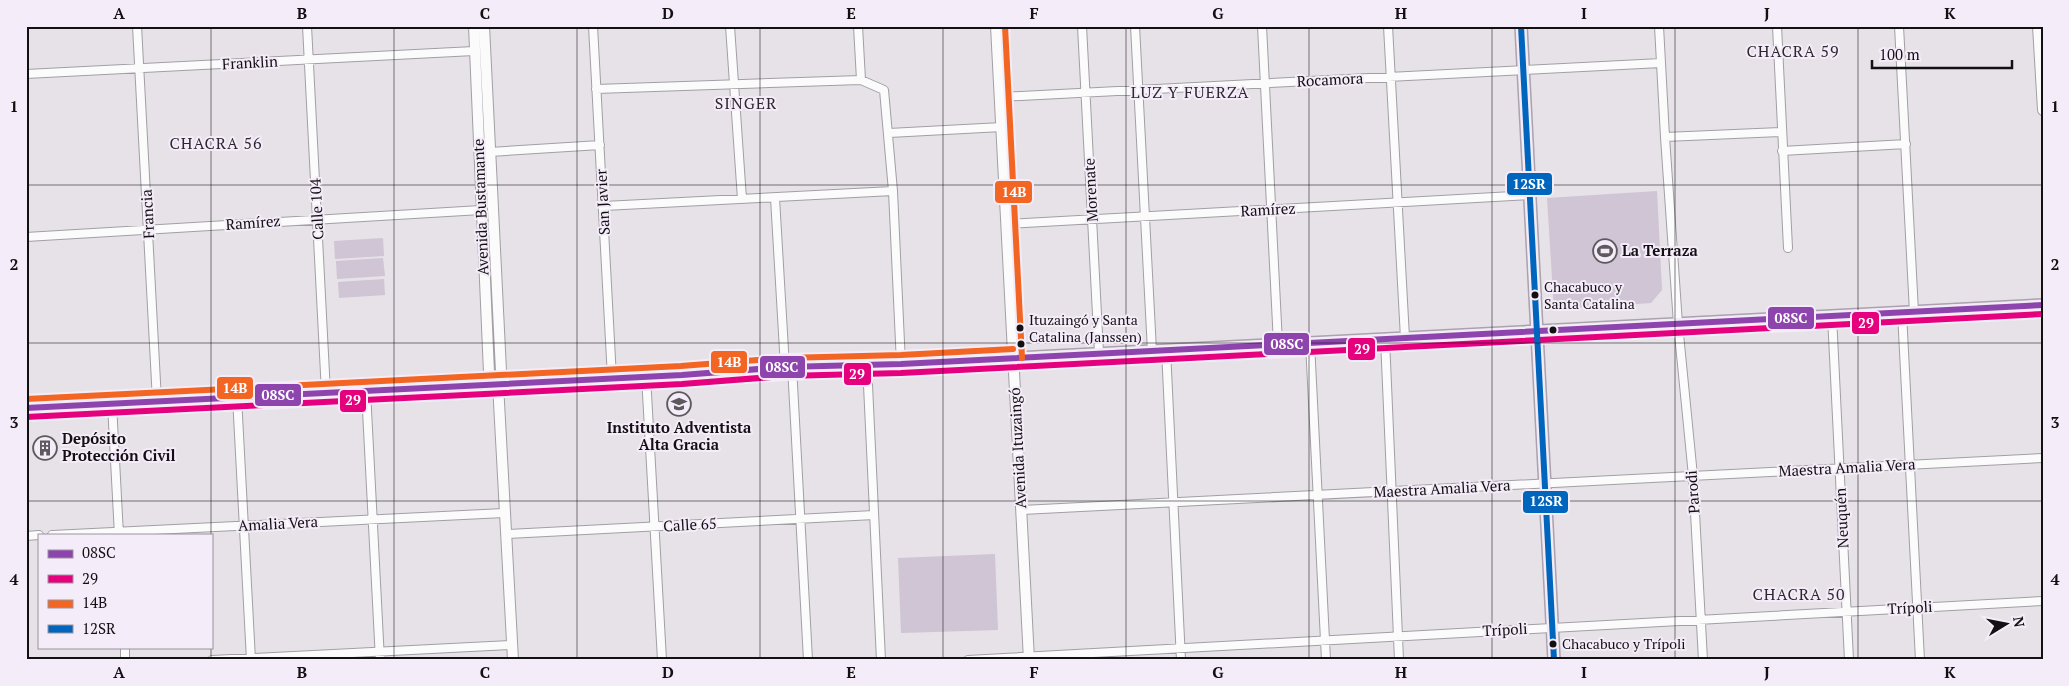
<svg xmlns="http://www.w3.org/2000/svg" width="2069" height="686" font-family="'PT Serif',serif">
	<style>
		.grass { fill: url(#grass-tufts) }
		.pitch { fill: #cfc5d4 }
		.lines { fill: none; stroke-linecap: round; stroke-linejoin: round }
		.street-casing { stroke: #a29fa4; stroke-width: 10 }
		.secondary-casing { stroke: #a29fa4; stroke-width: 12 }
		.primary-casing { stroke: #aba2ae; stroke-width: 14 }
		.street { stroke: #fbfbfc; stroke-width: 8 }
		.secondary { stroke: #fbfbfc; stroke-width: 10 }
		.primary { stroke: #ece7ee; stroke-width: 11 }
		.bus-1-casing { stroke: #f4ecf8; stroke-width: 10 }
		.bus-2-casing { stroke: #f4ecf8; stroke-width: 10 }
		.bus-3-casing { stroke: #f4ecf8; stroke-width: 10 }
		.bus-4-casing { stroke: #f4ecf8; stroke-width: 10 }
		.bus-1 { stroke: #8e44ad; stroke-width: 6 }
		.bus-2 { stroke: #e5007d; stroke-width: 6 }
		.bus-3 { stroke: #f26522; stroke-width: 6 }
		.bus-4 { stroke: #0065bd; stroke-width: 6 }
		.grid { fill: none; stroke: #131014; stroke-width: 1; stroke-opacity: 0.55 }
		.bus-dot { fill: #131014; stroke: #f4ecf8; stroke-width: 2 }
		.labels { text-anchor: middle; stroke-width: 4; stroke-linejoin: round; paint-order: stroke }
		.bus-label { font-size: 14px; fill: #131014; stroke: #f4ecf8; text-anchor: start }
		.street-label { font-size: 15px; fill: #131014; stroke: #f4ecf8 }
		.poi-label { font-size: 15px; font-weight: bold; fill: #131014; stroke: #f4ecf8; text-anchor: start }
		.neighbourhood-label { font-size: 16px; letter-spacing: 1px; fill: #2d2830; stroke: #f4ecf8 }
		.line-badge { stroke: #f4ecf8; stroke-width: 2 }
		.badge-label { font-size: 14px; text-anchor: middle; font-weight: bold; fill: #fff }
		.neatline { fill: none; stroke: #131014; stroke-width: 2 }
		.grid-label { font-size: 16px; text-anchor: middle; font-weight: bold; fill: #131014 }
	</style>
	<defs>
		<pattern id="grass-tufts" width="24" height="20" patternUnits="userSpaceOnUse" patternTransform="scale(1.25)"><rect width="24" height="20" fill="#cfc5d4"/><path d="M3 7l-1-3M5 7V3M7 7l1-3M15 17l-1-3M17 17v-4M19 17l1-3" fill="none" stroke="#b1a8b5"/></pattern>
	</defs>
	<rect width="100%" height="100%" fill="#e6e2e8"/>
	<!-- grass -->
	<path class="grass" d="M479,26L496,365L491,366Z"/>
	<!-- pitch -->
	<path class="pitch" d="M1657,191L1662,290L1651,303L1554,310L1547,198Z
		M383,238L384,256L335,259L334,241Z
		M383,258L385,276L337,279L336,261Z
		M384,279L385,295L339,298L338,282Z
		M995,554L998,630L901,633L898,558Z"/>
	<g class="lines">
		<!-- street casing -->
		<g class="street-casing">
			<path id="street" d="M137,26L157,401
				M307,26L326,393
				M593,26L612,378
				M730,26L742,199
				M858,26L861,80
				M1082,26L1099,353
				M1135,26L1152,351
				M1262,26L1278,344
				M1388,26L1405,338
				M1659,26L1665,137L1678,324L1693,476L1703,660
				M1777,26L1788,248
				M1899,26L1914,312
				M26,74L474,51
				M596,89L861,80L884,90L893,191L901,364
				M1000,97L1661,63
				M889,133L1002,127
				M1665,137L1781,132
				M1782,151L1906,144
				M490,152L600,145
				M775,198L785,367
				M604,206L893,191
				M1007,224L1530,195
				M26,237L481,210
				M1902,313L1920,660
				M1832,316L1849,660
				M1385,339L1399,660
				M1310,343L1326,660
				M1166,350L1181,660
				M867,364L881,660
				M792,366L808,660
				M646,376L662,660
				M366,391L380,660
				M237,397L251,660
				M112,404L119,535
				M1022,510L2043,458
				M506,534L874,515
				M52,535L504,513
				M26,536L39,535
				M125,647V660
				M212,660L512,645
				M968,660L2043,601"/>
		</g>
		<!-- secondary casing -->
		<g class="secondary-casing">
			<path id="secondary" d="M474,26L489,373L498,384
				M484,26L501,371L498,384L513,660
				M996,26L1029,660
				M2038,26L2043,110"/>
		</g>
		<!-- primary casing -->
		<g class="primary-casing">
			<path id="primary" d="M1521,26L1554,660
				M26,408L682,375L785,367L901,364L2043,305"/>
		</g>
		<!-- street -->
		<use href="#street" class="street"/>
		<!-- secondary -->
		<use href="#secondary" class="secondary"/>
		<!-- primary -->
		<use href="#primary" class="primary"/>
		<!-- bus-1 casing -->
		<g class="bus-1-casing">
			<path id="bus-1" d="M26,408L682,375L785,367L901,364L2043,305"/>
		</g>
		<!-- bus-2 casing -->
		<g class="bus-2-casing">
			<path id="bus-2" d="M26,417L682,384L785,376L901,373L2043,314"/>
		</g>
		<!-- bus-3 casing -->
		<g class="bus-3-casing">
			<path id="bus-3" d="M1005,26L1022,358
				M26,399L681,366L785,358L901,355L1013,349"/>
		</g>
		<!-- bus-4 casing -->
		<g class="bus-4-casing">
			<path id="bus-4" d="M1521,26L1554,660"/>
		</g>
		<!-- bus-1 -->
		<use href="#bus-1" class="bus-1"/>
		<!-- bus-2 -->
		<use href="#bus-2" class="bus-2"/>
		<!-- bus-3 -->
		<use href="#bus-3" class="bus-3"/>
		<!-- bus-4 -->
		<use href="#bus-4" class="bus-4"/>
	</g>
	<!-- grid -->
	<path class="grid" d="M211,26V535M394,26V660M577,26V660M760,26V660M943,26V660M1126,26V660M1309,26V660M1492,26V660M1675,26V660M1858,26V660M26,185H2043M26,343H2043M26,501H2043M211,647V660"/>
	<!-- icons -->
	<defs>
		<g id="stadium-ring" transform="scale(1.25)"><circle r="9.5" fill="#f4ecf8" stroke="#5d5a5e" stroke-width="1.5"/><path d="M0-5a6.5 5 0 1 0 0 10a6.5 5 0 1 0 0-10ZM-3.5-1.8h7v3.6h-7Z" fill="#5d5a5e"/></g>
		<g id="school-ring" transform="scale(1.25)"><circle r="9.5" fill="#f4ecf8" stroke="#5d5a5e" stroke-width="1.5"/><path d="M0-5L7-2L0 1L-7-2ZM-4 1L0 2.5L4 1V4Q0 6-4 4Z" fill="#5d5a5e"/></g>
		<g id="building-ring" transform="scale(1.25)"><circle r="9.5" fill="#f4ecf8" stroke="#5d5a5e" stroke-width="1.5"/><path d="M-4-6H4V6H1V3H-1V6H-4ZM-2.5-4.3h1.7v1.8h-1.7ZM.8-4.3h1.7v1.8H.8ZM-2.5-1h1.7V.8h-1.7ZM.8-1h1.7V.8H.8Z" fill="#5d5a5e"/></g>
	</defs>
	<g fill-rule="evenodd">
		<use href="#stadium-ring" x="1605" y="251"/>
		<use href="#school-ring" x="679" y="404"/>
		<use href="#building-ring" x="45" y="448"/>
	</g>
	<!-- markers -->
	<g class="bus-dot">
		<circle cx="1535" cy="295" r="4.5"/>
		<circle cx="1020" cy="328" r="4.5"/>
		<circle cx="1553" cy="330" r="4.5"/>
		<circle cx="1021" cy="344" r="4.5"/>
		<circle cx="1553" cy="644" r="4.5"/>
	</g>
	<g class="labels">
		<!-- bus labels -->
		<g class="bus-label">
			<text x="1544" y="292">Chacabuco y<tspan x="1544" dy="17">Santa Catalina</tspan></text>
			<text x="1029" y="325">Ituzaingó y Santa<tspan x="1029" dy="17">Catalina (Janssen)</tspan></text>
			<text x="1562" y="649">Chacabuco y Trípoli</text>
		</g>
		<!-- street labels -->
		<g class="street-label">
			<text transform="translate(250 63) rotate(-3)" y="5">Franklin</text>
			<text transform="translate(1330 80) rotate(-3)" y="5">Rocamora</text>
			<text transform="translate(1091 190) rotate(-93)" y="5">Morenate</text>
			<text transform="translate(603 202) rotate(-93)" y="5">San Javier</text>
			<text transform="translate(481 207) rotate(-92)" y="5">Avenida Bustamante</text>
			<text transform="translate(317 209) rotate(-93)" y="5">Calle 104</text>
			<text transform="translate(1268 210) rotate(-3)" y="5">Ramírez</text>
			<text transform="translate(148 214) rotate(-93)" y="5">Francia</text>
			<text transform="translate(253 223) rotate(-4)" y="5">Ramírez</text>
			<text transform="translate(1018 448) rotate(-93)" y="5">Avenida Ituzaingó</text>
			<text transform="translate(1847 468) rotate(-3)" y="5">Maestra Amalia Vera</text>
			<text transform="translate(1442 489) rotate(-3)" y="5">Maestra Amalia Vera</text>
			<text transform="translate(1693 492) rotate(-94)" y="5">Parodi</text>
			<text transform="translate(1842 518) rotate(-93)" y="5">Neuquén</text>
			<text transform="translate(278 524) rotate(-3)" y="5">Amalia Vera</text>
			<text transform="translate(690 525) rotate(-3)" y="5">Calle 65</text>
			<text transform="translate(1910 608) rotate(-3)" y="5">Trípoli</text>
			<text transform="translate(1505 630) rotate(-3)" y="5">Trípoli</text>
		</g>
		<!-- poi labels -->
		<g class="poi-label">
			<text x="1622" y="256">La Terraza</text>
			<text x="679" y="433" text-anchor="middle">Instituto Adventista<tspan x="679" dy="17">Alta Gracia</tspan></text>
			<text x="62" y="444">Depósito<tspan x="62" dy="17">Protección Civil</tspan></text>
		</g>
		<!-- neighbourhood labels -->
		<g class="neighbourhood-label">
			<text x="1793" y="57">CHACRA 59</text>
			<text x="1190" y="98">LUZ Y FUERZA</text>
			<text x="746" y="109">SINGER</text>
			<text x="216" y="149">CHACRA 56</text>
			<text x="1799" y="600">CHACRA 50</text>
		</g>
	</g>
	<g class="line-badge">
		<rect x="1506" y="172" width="47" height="24" rx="5" fill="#0065bd"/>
		<rect x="994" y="180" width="39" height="24" rx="5" fill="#f26522"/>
		<rect x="1767" y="306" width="48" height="24" rx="5" fill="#8e44ad"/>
		<rect x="1851" y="311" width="29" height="24" rx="5" fill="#e5007d"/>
		<rect x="1263" y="332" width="47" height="24" rx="5" fill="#8e44ad"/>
		<rect x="1347" y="337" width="29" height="24" rx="5" fill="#e5007d"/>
		<rect x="710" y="350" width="38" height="24" rx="5" fill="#f26522"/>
		<rect x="759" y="355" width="47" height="24" rx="5" fill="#8e44ad"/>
		<rect x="843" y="362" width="29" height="24" rx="5" fill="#e5007d"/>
		<rect x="216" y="376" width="38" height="24" rx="5" fill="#f26522"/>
		<rect x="254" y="383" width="48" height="24" rx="5" fill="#8e44ad"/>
		<rect x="339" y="389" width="28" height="24" rx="5" fill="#e5007d"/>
		<rect x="1522" y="490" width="47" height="24" rx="5" fill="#0065bd"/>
	</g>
	<g class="badge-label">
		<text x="1529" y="189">12SR</text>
		<text x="1014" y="197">14B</text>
		<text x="1791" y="323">08SC</text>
		<text x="1866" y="328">29</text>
		<text x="1287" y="349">08SC</text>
		<text x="1362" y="354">29</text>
		<text x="729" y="367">14B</text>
		<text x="782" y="372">08SC</text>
		<text x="857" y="379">29</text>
		<text x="235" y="393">14B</text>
		<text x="278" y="400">08SC</text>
		<text x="353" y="405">29</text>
		<text x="1546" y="506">12SR</text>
	</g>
	<!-- border -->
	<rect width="2069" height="686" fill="none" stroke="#f4ecf8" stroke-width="55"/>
	<!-- legend -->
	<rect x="38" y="534" width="175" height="115" fill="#f4ecf8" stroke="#9a949d"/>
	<rect x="48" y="550" width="25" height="8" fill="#8e44ad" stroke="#9a949d"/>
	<text x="82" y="558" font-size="15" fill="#131014">08SC</text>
	<rect x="48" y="575" width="25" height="8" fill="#e5007d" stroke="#9a949d"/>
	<text x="82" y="584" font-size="15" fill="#131014">29</text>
	<rect x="48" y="600" width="25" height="8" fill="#f26522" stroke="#9a949d"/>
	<text x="82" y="608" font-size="15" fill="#131014">14B</text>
	<rect x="48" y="625" width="25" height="8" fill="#0065bd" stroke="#9a949d"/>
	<text x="82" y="634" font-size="15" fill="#131014">12SR</text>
	<!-- north arrow -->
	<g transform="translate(2006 624) rotate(80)" stroke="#f4ecf8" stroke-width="4" paint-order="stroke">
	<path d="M0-4L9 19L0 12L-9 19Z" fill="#131014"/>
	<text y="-8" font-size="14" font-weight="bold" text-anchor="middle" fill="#131014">N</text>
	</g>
	<!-- scale -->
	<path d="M1872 60v8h140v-8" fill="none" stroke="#131014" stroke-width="2.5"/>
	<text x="1879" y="60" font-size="15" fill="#131014" stroke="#f4ecf8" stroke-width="4" paint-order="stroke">100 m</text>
	<rect x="28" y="28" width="2014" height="630" class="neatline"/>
	<g class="grid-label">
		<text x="119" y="19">A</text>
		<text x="302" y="19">B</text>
		<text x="485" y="19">C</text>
		<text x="668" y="19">D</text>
		<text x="851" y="19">E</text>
		<text x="1034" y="19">F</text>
		<text x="1218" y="19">G</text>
		<text x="1401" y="19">H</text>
		<text x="1584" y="19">I</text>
		<text x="1767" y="19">J</text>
		<text x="1950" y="19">K</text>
		<text x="14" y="112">1</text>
		<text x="2055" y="112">1</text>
		<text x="14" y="270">2</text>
		<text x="2055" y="270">2</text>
		<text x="14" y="428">3</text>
		<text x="2055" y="428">3</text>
		<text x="14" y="585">4</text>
		<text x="2055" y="585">4</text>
		<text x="119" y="678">A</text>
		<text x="302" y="678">B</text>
		<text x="485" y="678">C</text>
		<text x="668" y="678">D</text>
		<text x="851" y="678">E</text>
		<text x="1034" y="678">F</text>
		<text x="1218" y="678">G</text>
		<text x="1401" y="678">H</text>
		<text x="1584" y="678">I</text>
		<text x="1767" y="678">J</text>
		<text x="1950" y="678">K</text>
	</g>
</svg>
